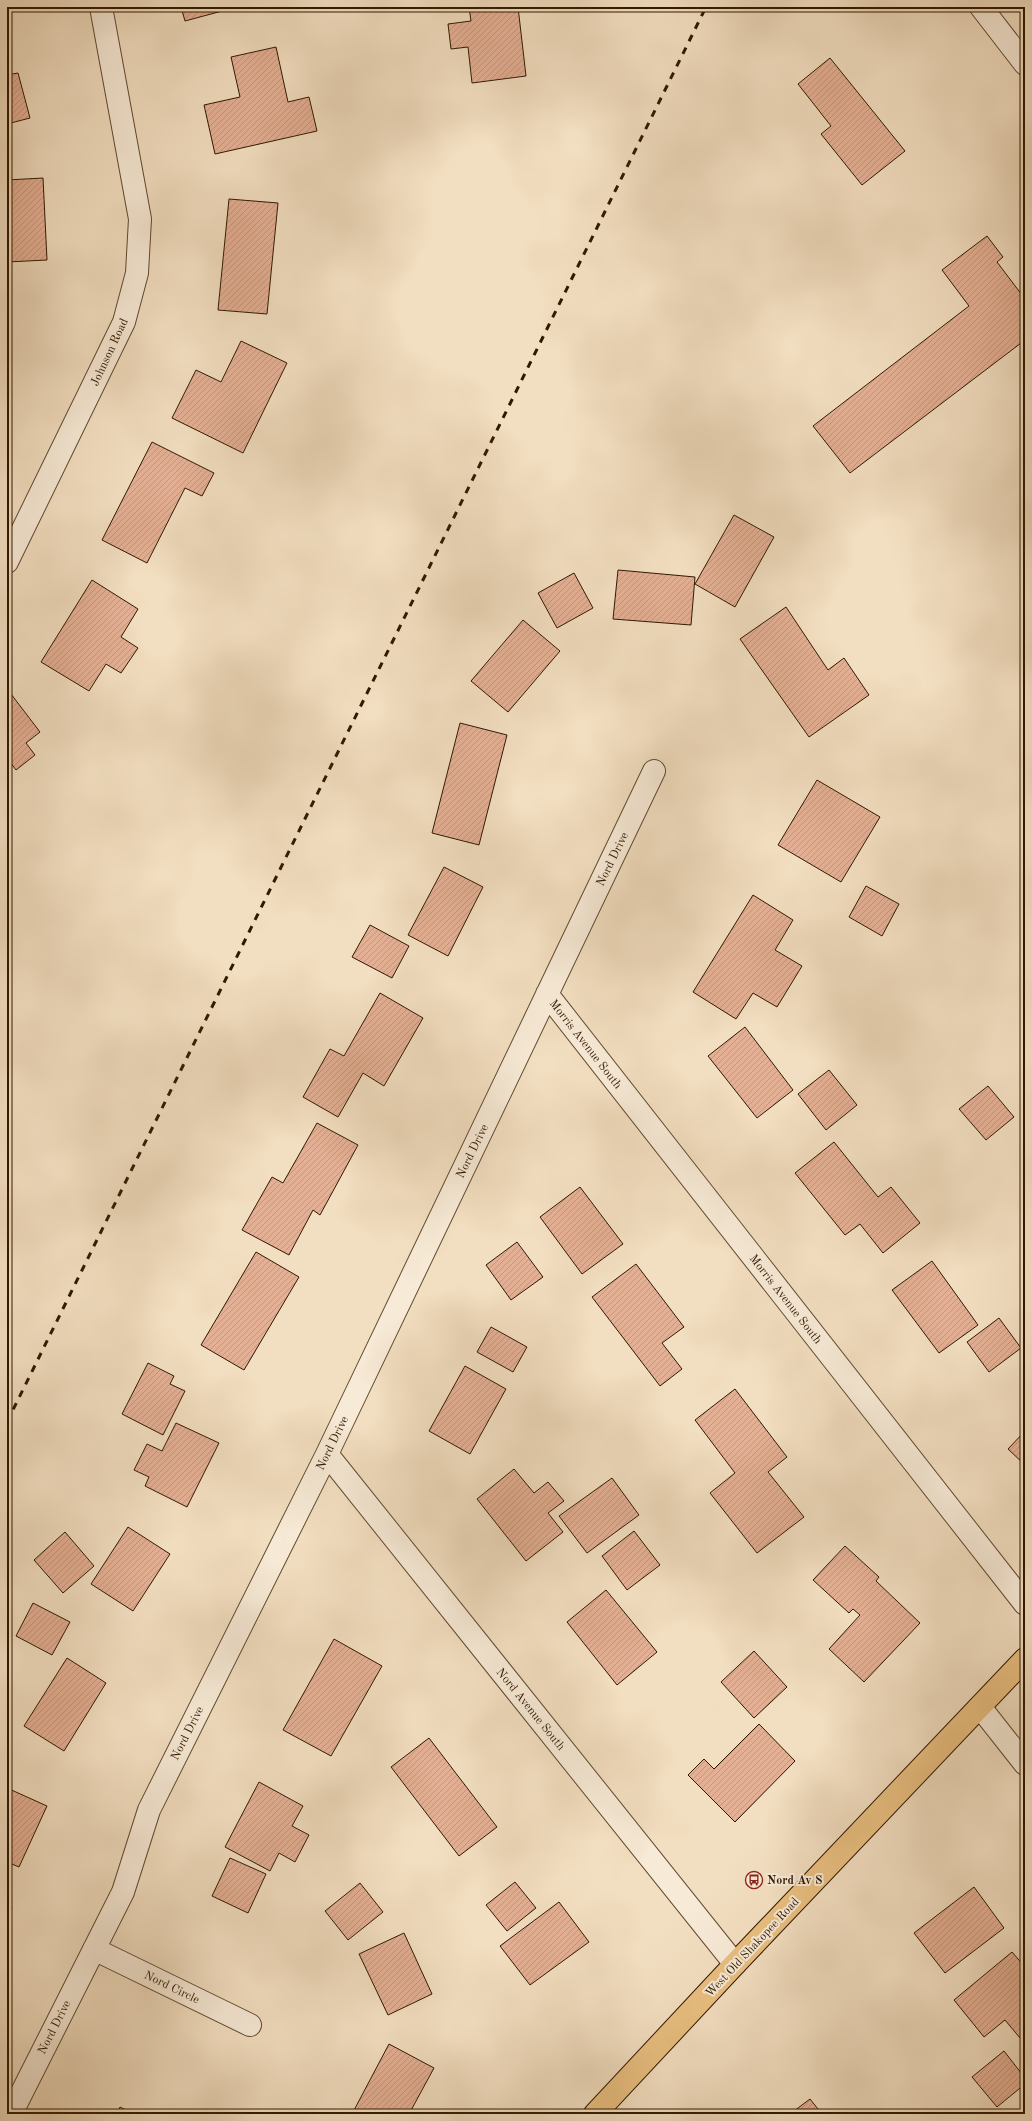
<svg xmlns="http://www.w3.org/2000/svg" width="1032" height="2121" font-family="'Old Standard TT',serif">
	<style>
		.building { fill: url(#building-hatch); stroke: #301800 }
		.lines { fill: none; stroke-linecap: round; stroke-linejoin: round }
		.minor-casing { stroke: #604a30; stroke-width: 24 }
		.major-casing { stroke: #301800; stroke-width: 24 }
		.minor { stroke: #f7ead6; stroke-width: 22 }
		.major { stroke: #e9bf80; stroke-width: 22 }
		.rail { stroke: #301800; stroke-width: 3; stroke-dasharray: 7 7; stroke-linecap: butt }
		.labels { text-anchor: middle; stroke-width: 4; stroke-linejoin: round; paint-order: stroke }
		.street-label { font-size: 12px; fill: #301800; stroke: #f7ead6 }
		.poi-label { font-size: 12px; font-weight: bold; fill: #301800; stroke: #f7ead6; text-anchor: start }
	</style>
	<defs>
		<pattern id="building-hatch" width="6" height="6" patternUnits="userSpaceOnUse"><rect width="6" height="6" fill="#e4b095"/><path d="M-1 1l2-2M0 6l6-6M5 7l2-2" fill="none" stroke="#c4977f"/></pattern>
	</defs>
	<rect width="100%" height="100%" fill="#f2dec0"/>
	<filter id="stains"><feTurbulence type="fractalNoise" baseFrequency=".005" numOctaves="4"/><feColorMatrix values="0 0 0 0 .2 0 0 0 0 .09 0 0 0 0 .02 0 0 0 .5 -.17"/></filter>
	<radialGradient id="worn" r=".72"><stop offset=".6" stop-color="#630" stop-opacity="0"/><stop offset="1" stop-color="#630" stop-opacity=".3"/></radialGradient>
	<!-- building -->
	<path class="building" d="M181,7H237L185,21Z
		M469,7H518L526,76L472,83L468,47L451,49L448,24L471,21Z
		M276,47L288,102L309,97L317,131L215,154L204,105L240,97L231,57Z
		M830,58L905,151L862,185L821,134L831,126L798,84Z
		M18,73L30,118L7,124V75Z
		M43,178L47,260L7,262V180Z
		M229,199L278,203L267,314L218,310Z
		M987,236L1003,257L997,262L1025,299V340L850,473L813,426L969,306L942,270Z
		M241,341L287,363L243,453L172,418L196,370L221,382Z
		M152,442L214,473L202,496L185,488L147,563L102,540Z
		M734,515L774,537L735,607L695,584Z
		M618,570L695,577L691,625L613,619Z
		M574,573L593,608L557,628L538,593Z
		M92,580L138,609L121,637L138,648L121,673L106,664L89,691L41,662Z
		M786,607L828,670L844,658L869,695L809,737L740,639Z
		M523,620L560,651L508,712L471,681Z
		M11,694L40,732L26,743L35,755L16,770L7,758V697Z
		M460,723L507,735L479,845L432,833Z
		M817,780L880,817L841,882L778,845Z
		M444,867L483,887L448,956L408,935Z
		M866,886L899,904L882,936L849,917Z
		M753,895L793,920L775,950L802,966L777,1007L753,993L736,1019L693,992Z
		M370,925L409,946L392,978L352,957Z
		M380,993L423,1018L384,1086L363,1073L338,1117L303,1097L330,1049L344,1056Z
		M745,1027L793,1090L757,1118L708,1056Z
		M829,1070L857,1105L826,1130L798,1094Z
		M988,1086L1014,1117L986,1140L959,1109Z
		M317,1123L358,1145L320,1215L313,1210L289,1255L242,1230L272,1177L283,1183Z
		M834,1142L878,1197L891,1187L920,1223L883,1253L860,1224L845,1235L795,1173Z
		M580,1187L623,1244L582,1274L540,1217Z
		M517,1242L543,1277L511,1300L486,1265Z
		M256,1252L299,1277L244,1370L201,1345Z
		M932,1261L978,1325L939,1353L892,1290Z
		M636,1264L684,1327L662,1343L682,1369L660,1386L592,1297Z
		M999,1318L1021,1348L989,1372L967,1342Z
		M491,1327L527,1347L513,1372L477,1352Z
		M148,1363L174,1376L170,1384L185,1391L163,1435L122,1414Z
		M465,1366L506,1389L470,1454L429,1431Z
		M735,1389L787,1457L768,1472L804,1517L757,1553L710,1493L735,1473L695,1420Z
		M176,1423L219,1443L187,1507L145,1486L149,1477L134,1470L147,1444L162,1451Z
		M1025,1431V1465L1008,1449Z
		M514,1469L534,1493L548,1482L564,1501L548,1513L563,1532L526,1561L477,1499Z
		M612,1478L639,1515L587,1553L559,1516Z
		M128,1527L170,1554L133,1611L91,1584Z
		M634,1531L660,1565L627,1590L602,1556Z
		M65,1532L94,1566L63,1593L34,1560Z
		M845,1546L879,1577L876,1581L920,1623L864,1682L829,1649L860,1615L853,1609L849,1613L813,1580Z
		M606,1590L657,1652L617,1685L567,1622Z
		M33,1603L70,1622L52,1655L16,1636Z
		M334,1639L382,1666L331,1756L283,1730Z
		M754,1651L787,1687L754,1718L721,1682Z
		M67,1658L106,1683L64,1751L24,1726Z
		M759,1724L795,1761L735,1822L688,1775L704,1759L714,1769Z
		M429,1738L497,1827L459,1856L391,1767Z
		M259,1782L303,1806L292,1826L309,1835L295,1862L279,1853L270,1871L225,1847Z
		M7,1788L47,1806L19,1867L7,1862Z
		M230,1858L266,1874L248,1913L212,1896Z
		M515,1882L536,1908L507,1931L486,1905Z
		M360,1883L383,1912L348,1940L325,1911Z
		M974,1887L1004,1928L945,1973L914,1933Z
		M559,1902L589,1942L530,1985L500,1946Z
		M7,1904L12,1907L7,1918Z
		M404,1933L432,1994L388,2015L359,1954Z
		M1012,1952L1025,1967V2034L1020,2038L1005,2020L984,2037L954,2000Z
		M389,2044L434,2068L409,2114H352Z
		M1004,2051L1025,2078V2084L997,2107L972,2077Z
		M810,2099L822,2114H790Z
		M120,2107L134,2114H116Z"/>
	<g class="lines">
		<!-- minor casing -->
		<g class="minor-casing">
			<path id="minor" d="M981,7L1025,64
				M7,562L124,322L137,273L140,219L101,7
				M547,994L1025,1604
				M327,1454L735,1964
				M980,1707L1025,1764
				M94,1949L250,2025
				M11,2114L123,1892L149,1810L327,1454L654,771"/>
		</g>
		<!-- major casing -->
		<g class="major-casing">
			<path id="major" d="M595,2114L735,1964L1025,1659"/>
		</g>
		<!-- minor -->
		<use href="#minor" class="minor"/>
		<!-- major -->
		<use href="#major" class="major"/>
		<!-- rail -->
		<path class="rail" d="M7,1422L706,7"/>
	</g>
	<!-- icons -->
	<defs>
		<g id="bus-ring" transform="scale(0.9)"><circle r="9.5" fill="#f7ead6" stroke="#8f2418" stroke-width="1.5"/><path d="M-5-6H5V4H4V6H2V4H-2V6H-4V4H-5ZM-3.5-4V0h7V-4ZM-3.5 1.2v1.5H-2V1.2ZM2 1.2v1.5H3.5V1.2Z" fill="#8f2418"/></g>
	</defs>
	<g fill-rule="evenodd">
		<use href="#bus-ring" x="754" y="1880"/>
	</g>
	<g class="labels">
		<!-- street labels -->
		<g class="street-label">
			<text transform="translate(109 352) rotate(-65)" y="4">Johnson Road</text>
			<text transform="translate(612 859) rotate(-64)" y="4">Nord Drive</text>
			<text transform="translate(586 1044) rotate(52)" y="4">Morris Avenue South</text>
			<text transform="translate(472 1151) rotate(-64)" y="4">Nord Drive</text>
			<text transform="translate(786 1299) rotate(52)" y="4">Morris Avenue South</text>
			<text transform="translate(332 1443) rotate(-64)" y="4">Nord Drive</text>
			<text transform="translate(531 1709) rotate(51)" y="4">Nord Avenue South</text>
			<text transform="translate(187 1733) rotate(-63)" y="4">Nord Drive</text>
			<text transform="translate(752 1947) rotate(-47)" y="4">West Old Shakopee Road</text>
			<text transform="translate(172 1987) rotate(26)" y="4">Nord Circle</text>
			<text transform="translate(54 2027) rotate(-63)" y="4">Nord Drive</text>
		</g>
		<!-- poi labels -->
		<g class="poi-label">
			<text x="767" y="1884">Nord Av S</text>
		</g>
	</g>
	<!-- margin -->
	<rect width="1032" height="2121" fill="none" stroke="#f2dec0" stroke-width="24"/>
	<rect x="8" y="8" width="1016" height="2105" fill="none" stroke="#301800" stroke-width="2"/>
	<rect x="12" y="12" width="1008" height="2097" fill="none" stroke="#301800"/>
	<rect width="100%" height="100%" filter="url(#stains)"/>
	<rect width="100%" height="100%" fill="url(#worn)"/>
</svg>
